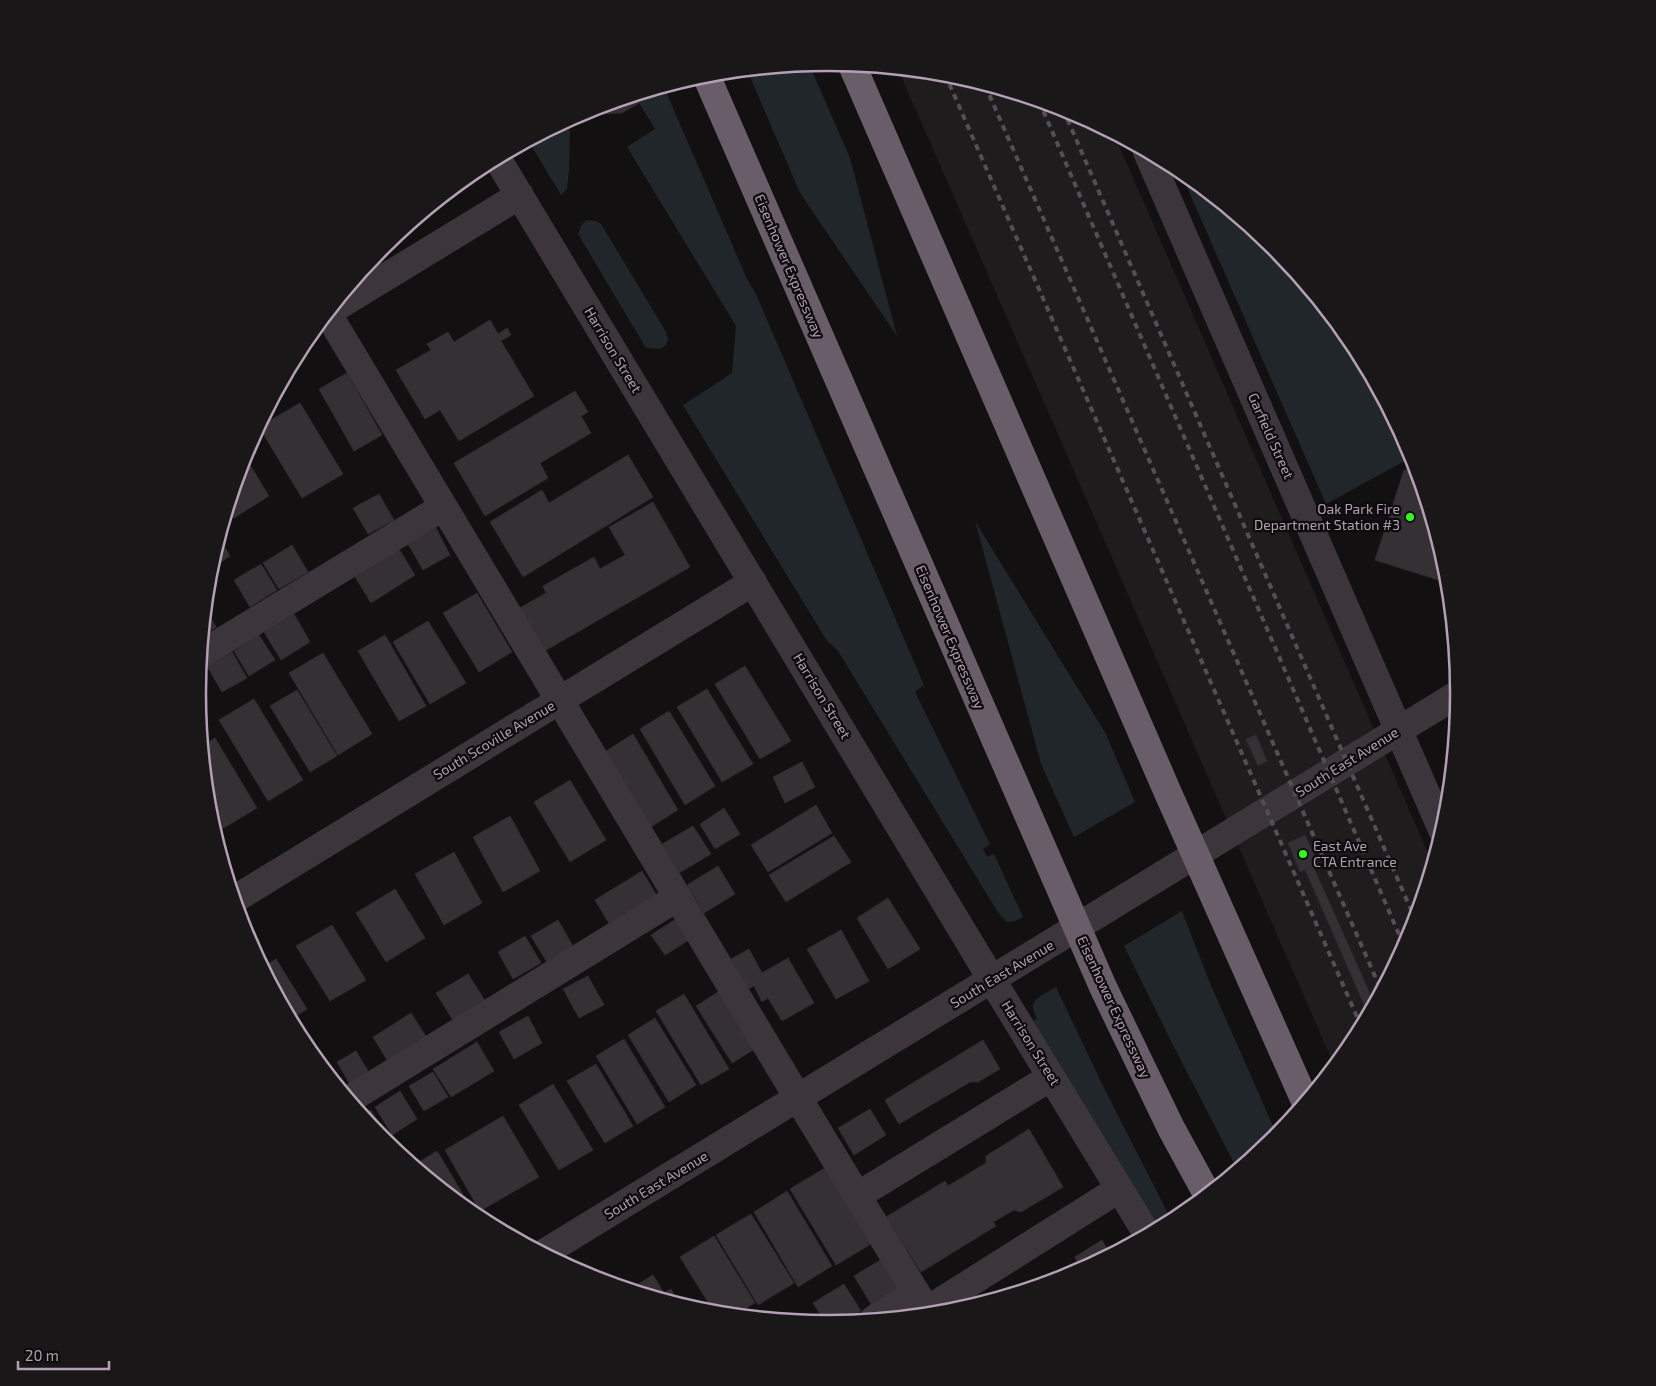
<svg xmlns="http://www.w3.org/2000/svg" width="1656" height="1386" font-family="'Exo 2',sans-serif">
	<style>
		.built { fill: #1f1c1e }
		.green { fill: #20262a }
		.building { fill: #343033; stroke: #2e2a2d }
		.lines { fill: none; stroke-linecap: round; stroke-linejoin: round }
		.minor { stroke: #3c353b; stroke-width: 28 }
		.highway { stroke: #685d68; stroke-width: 28 }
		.rail { stroke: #564d56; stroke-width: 4; stroke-dasharray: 6 5; stroke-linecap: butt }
		.poi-dot { fill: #30fe1c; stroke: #0d0b0c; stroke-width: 2 }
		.labels { text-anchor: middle; stroke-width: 4.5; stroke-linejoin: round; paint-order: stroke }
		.street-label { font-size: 14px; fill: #b3a0b4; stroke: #0d0b0c }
		.poi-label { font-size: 14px; fill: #b3a0b4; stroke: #0d0b0c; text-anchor: end }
		.rim { fill: none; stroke: #b3a0b4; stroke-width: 2.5 }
	</style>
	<rect width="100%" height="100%" fill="#121011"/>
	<!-- built -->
	<path class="built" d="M898,69L951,75L1070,111L1114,134L1432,862L1410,935L1352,1044L1334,1065Z"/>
	<!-- green -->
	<path class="green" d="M809,64L850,158L897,336L800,193L747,70Z
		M664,87L747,279L755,292L924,685L915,692L990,844L983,849L987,857L994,854L1023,917L1015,921L1007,922L999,914L838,651L827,641L683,405L732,373L736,326L627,147L655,129L635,96Z
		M552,129L570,130L569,170L567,189L561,195L529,142Z
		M1179,169L1274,247L1352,343L1412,457L1326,504Z
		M586,220L596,221L601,224L666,332L668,339L666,345L660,349L646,348L578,234L581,226Z
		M975,521L1106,734L1135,802L1074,837L1041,764Z
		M1182,911L1210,983L1277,1135L1237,1169L1174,1047L1124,946Z
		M1056,987L1105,1090L1172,1221L1157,1228L1031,1023L1037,1018C1025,1000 1042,996 1056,987Z"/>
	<!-- building -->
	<path class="building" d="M635,96L639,103L622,113L580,114L587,110Z
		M490,320L498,334L507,328L511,335L501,341L534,396L459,441L440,410L425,419L396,370L431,350L427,344L448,332L454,342Z
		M347,373L382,435L354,451L319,389Z
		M575,391L588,412L581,416L591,433L540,463L548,478L485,516L454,463Z
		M300,403L343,474L302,498L259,427Z
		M244,455L269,496L234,518L228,508Z
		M628,455L653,497L523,577L490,522L542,490L549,503Z
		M1404,470L1417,474L1446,570L1448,583L1375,560Z
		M379,494L394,520L368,534L353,508Z
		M653,502L690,567L543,652L518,609L546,593L543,586L594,557L600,569L625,555L609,527Z
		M436,528L450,555L423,570L408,544Z
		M219,538L230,556L210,569Z
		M396,544L415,575L371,603L352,572Z
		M292,545L308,572L279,589L263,563Z
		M261,564L277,590L250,607L234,580Z
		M477,593L512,652L479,672L443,613Z
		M206,610L216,627L203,635Z
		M294,614L310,642L281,660L264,632Z
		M428,621L466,683L430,704L393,642Z
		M259,635L275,660L249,676L234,651Z
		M385,635L426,706L399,721L358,651Z
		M232,652L247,678L222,692L207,666Z
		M323,653L372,734L338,755L289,673Z
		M745,666L791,741L760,759L715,684Z
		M707,689L753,764L722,782L677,707Z
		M297,690L337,756L310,772L270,706Z
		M254,699L303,780L268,801L219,720Z
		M669,711L715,786L685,805L640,729Z
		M633,734L678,810L649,828L603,753Z
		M1256,735L1267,761L1258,766L1246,739Z
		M215,738L257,808L222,829L209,806L203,746Z
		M802,762L815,787L785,803L773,777Z
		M570,780L606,840L570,862L534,802Z
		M816,805L832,833L768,872L751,845Z
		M724,808L740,834L715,849L700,824Z
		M510,816L540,871L503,892L473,837Z
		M693,826L711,854L679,873L662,844Z
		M1305,835L1318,864L1300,872L1288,843Z
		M834,836L851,862L786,902L769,875Z
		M454,852L482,903L444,925L415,874Z
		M718,866L735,894L704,913L687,885Z
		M1313,866L1338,922L1330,926L1305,870Z
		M642,871L657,896L610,925L595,900Z
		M395,889L425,938L386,962L356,913Z
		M888,898L920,949L888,969L857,918Z
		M676,919L689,940L665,955L651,935Z
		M558,920L574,948L548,964L531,936Z
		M1338,922L1374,1003L1368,1014L1330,926Z
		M332,925L366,980L330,1001L296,946Z
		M841,930L869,981L836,999L807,949Z
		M525,936L541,963L513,979L498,952Z
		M749,949L762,973L788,958L814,1003L782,1021L768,998L762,1002L754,986L748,989L731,959Z
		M276,959L307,1009L291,1019L263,967Z
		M468,974L486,1002L454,1022L436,993Z
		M588,976L604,1005L579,1018L563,989Z
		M723,989L758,1047L732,1063L696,1006Z
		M684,994L729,1069L701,1085L656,1011Z
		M411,1013L429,1041L390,1065L373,1037Z
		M528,1016L542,1043L514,1059L499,1032Z
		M655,1018L696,1085L669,1102L628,1035Z
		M624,1039L665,1107L637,1124L596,1056Z
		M983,1040L1000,1069L978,1082H970L899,1124L885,1100Z
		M477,1042L494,1071L451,1097L433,1069Z
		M356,1051L371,1076L352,1088L337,1062Z
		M596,1064L633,1126L605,1143L567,1081Z
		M433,1072L448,1097L424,1111L409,1086Z
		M553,1084L593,1150L559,1170L519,1105Z
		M400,1091L417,1119L392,1135L375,1107Z
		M870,1109L886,1135L854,1155L838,1128Z
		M371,1110L389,1140L386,1142L363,1115Z
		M503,1116L539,1177L480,1211L445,1150Z
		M1029,1129L1063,1187L1021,1212L1014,1210L993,1222L996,1226L921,1272L886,1217L945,1181L948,1186L986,1163V1156Z
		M437,1151L476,1216L414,1165Z
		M825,1168L871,1244L836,1265L790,1189Z
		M787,1191L832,1266L798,1287L754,1212Z
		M751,1214L794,1283L758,1305L716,1235Z
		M714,1236L755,1303L736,1314L714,1312L680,1257Z
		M1102,1240L1110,1254L1069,1276L1035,1286L1077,1261L1075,1257Z
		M882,1259L899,1287L871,1304L854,1276Z
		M653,1275L664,1293L671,1289L679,1304L630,1289Z
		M844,1284L861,1311L842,1322L826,1323L813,1303Z"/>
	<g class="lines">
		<!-- minor -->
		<path class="minor" d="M1147,152L1442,830
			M497,158L992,980L1147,1234
			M330,311L520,195
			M328,314L798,1098L929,1314
			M201,654L443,507
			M235,899L753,582
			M350,1099L678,897
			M857,1196L1051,1077
			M544,1253L1458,694
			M927,1310L1119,1189
			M874,1319L916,1292"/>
		<!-- highway -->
		<path class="highway" d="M852,65L1168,793L1305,1101
			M706,75L1103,987L1171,1128L1207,1194"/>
		<!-- rail -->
		<path class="rail" d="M945,74L1361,1026
			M985,85L1381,990
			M1039,101L1404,946
			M1063,109L1415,919"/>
	</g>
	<!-- markers -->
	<g class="poi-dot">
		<circle cx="1410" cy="517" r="5"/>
		<circle cx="1303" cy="854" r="5"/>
	</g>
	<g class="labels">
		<!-- street labels -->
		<g class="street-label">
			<text transform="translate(789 266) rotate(67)" y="5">Eisenhower Expressway</text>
			<text transform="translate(613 350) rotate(59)" y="5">Harrison Street</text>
			<text transform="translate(1271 436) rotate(66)" y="5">Garfield Street</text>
			<text transform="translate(950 637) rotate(67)" y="5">Eisenhower Expressway</text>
			<text transform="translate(822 696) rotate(59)" y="5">Harrison Street</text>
			<text transform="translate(494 740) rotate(-31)" y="5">South Scoville Avenue</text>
			<text transform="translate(1347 762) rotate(-32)" y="5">South East Avenue</text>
			<text transform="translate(1002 974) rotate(-31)" y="5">South East Avenue</text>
			<text transform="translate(1114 1007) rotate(65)" y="5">Eisenhower Expressway</text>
			<text transform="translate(1031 1043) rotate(58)" y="5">Harrison Street</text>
			<text transform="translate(656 1185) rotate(-31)" y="5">South East Avenue</text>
		</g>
		<!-- poi labels -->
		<g class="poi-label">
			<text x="1400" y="514">Oak Park Fire<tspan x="1400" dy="16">Department Station #3</tspan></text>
			<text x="1313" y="851" text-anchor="start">East Ave<tspan x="1313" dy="16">CTA Entrance</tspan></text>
		</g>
	</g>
	<!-- crop -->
	<path d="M0 0H1656V1386H0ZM206 693a622 622 0 1 1 1244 0a622 622 0 1 1-1244 0Z" fill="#1a1719" fill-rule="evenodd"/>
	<path class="rim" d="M206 693a622 622 0 1 1 1244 0a622 622 0 1 1-1244 0Z"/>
	<!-- scale -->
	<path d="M18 1361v8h91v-8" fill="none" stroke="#b3a0b4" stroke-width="2.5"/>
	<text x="25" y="1361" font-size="15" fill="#b3a0b4" stroke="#0d0b0c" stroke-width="4" paint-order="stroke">20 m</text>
</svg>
